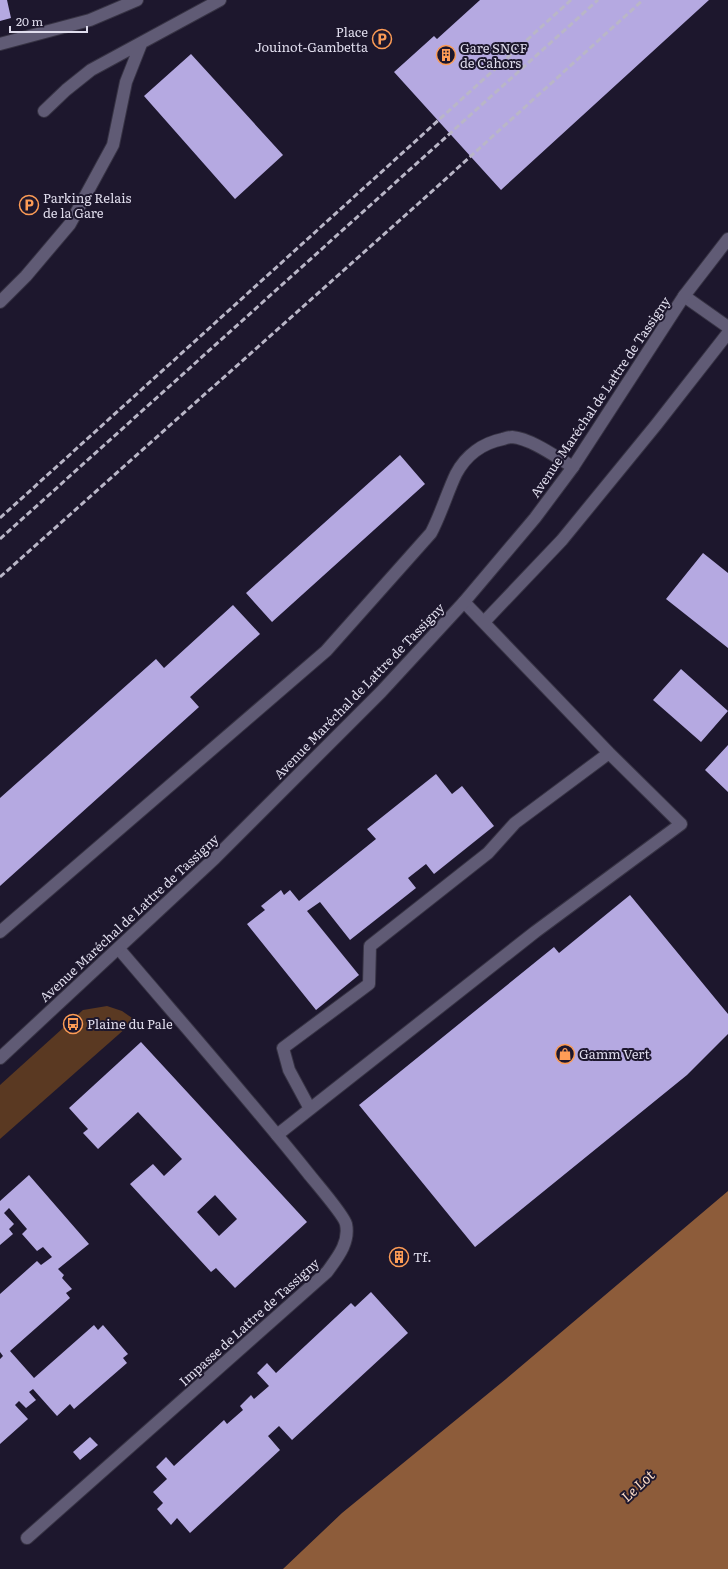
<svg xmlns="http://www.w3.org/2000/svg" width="728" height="1569" font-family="Literata,serif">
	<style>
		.green { fill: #5a3922 }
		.water { fill: #8d5c3a }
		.building { fill: #b5a9e1; fill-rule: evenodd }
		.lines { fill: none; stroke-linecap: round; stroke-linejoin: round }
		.lane-casing { stroke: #373344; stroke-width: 14 }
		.street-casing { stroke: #373344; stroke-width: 14 }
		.secondary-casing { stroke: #373344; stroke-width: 14 }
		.lane { stroke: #605b75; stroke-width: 12 }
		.street { stroke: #605b75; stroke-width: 12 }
		.secondary { stroke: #605b75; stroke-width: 12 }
		.rail { stroke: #b9b6c7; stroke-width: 3; stroke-dasharray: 6 3; stroke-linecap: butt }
		.labels { text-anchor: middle; stroke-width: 4; stroke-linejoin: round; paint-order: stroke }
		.poi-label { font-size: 13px; fill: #dfdcec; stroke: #1d172d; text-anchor: start }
		.street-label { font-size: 13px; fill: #dfdcec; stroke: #1d172d }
		.water-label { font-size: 14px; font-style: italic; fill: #fcddc8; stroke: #1d172d }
	</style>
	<rect width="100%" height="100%" fill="#1d172d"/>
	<!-- green -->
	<path class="green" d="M107,1006L122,1011L135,1020L0,1139V1085L83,1010Z"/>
	<!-- water -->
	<path class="water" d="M728,1191V1569H283L342,1513L506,1379Z"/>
	<!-- building -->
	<path class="building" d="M0,0H7L11,18L0,21Z
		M480,0H709L501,190L394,72L434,36L437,39Z
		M191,54L283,155L235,199L144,96Z
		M400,455L425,484L272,622L246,593Z
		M703,553L728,573V648L666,599Z
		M233,605L260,634L190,697L199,707L0,886V798L156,659L164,668Z
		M681,669L728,711L701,742L653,700Z
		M728,745V792L705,770Z
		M436,774L452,794L462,786L494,826L434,874L426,864L408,878L416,888L350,940L320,902L307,911L359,975L316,1010L247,924L265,910L261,906L281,890L284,895L290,890L299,901L376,839L367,829Z
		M630,895L728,1014V1034L687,1075L475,1247L359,1105L554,947L559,953Z
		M141,1042L307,1222L235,1288L216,1268L211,1272L130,1184L153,1164L164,1176L182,1159L138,1112L98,1149L83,1133L88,1129L69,1108ZM215,1195L237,1219L219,1236L197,1212Z
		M29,1175L89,1244L58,1269L64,1275L62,1278L72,1289L66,1293L70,1298L10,1351L34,1378L94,1325L98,1330L103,1325L128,1354L123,1358L127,1363L74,1409L70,1404L57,1416L33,1389L29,1392L36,1400L26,1408L19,1401L15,1405L28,1419L0,1444V1359L3,1356L0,1352V1294L37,1261L41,1265L52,1257L43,1247L37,1251L22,1234L27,1229L9,1208L4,1213L14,1224L9,1229L13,1234L0,1245V1201Z
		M397,1249L407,1260L401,1265L391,1254Z
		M371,1292L408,1333L292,1440L279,1426L268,1436L280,1450L190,1533L177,1518L171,1525L157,1509L163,1503L153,1492L167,1479L156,1467L166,1457L174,1466L224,1420L227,1424L243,1410L240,1406L251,1395L254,1399L269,1386L257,1373L267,1363L276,1373L351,1303L355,1307Z
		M90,1437L98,1445L80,1460L73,1452Z"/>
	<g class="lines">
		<!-- lane casing -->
		<g class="lane-casing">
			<path id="lane" d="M44,111L66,90L91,70L220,0
				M684,296L728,327
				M0,302L26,276L70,224L113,145L126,82L141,44
				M484,622L562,540L656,425L728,333
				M0,932L326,651L431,533C441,514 447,493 456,474C466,455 483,443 503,439C506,438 510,437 512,437C532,439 556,457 573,467
				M310,1109L289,1070L283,1048L369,984L370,946L488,853L515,823L609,753
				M277,1135L535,932L681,824L609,753L464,602"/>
		</g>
		<!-- street casing -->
		<g class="street-casing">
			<path id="street" d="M0,44L90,20L137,0
				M27,1538L327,1272C337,1258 350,1243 346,1224C344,1215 315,1182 308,1173C247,1097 182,1023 119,949"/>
		</g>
		<!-- secondary casing -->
		<g class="secondary-casing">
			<path id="secondary" d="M0,1058L215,858L381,692L464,602L535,518L573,467L684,296L728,239"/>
		</g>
		<!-- lane -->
		<use href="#lane" class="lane"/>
		<!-- street -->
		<use href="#street" class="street"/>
		<!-- secondary -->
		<use href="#secondary" class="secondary"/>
		<!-- rail -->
		<path class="rail" d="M0,518L571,0
			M0,539L598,0
			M0,577L418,204L643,0"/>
	</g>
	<!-- icons -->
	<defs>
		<g id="parking-ring" transform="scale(1)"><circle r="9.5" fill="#1d172d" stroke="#fd9c56" stroke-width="1.5"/><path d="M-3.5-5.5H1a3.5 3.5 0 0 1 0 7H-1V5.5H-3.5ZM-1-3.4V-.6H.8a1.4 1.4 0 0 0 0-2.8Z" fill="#fd9c56"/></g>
		<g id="building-ring" transform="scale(1)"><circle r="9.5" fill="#1d172d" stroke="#fd9c56" stroke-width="1.5"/><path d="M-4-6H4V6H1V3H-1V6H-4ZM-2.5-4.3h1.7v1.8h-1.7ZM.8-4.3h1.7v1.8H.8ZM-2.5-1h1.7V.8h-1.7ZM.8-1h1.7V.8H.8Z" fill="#fd9c56"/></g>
		<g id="bus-ring" transform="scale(1)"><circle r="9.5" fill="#1d172d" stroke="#fd9c56" stroke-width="1.5"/><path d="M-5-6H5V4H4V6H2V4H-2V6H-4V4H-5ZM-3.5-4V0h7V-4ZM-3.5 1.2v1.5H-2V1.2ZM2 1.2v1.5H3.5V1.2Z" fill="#fd9c56"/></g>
		<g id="shop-ring" transform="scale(1)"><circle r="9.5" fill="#1d172d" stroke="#fd9c56" stroke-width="1.5"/><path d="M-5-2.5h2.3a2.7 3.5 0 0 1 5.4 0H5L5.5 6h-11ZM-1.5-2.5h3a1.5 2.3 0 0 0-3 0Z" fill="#fd9c56"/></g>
	</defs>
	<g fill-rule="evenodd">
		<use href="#parking-ring" x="382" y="39"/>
		<use href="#building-ring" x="446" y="55"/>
		<use href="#parking-ring" x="29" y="205"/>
		<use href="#bus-ring" x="73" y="1024"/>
		<use href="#shop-ring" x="565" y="1054"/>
		<use href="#building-ring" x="399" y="1257"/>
	</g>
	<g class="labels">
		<!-- poi labels -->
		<g class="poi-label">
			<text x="368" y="37" text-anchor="end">Place<tspan x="368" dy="15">Jouinot-Gambetta</tspan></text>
			<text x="460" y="53">Gare SNCF<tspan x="460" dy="15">de Cahors</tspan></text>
			<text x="43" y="203">Parking Relais<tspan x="43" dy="15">de la Gare</tspan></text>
			<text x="87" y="1029">Plaine du Pale</text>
			<text x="579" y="1059">Gamm Vert</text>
			<text x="413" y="1262">Tf.</text>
		</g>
		<!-- street labels -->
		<g class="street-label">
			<text transform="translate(600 397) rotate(-56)" y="5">Avenue Maréchal de Lattre de Tassigny</text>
			<text transform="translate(359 691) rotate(-46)" y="5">Avenue Maréchal de Lattre de Tassigny</text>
			<text transform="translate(129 918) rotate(-43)" y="5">Avenue Maréchal de Lattre de Tassigny</text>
			<text transform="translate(249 1322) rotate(-42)" y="5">Impasse de Lattre de Tassigny</text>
		</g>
		<!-- water labels -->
		<g class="water-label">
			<text transform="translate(638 1486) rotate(-43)" y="5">Le Lot</text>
		</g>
	</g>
	<!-- scale -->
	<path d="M10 26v6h77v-6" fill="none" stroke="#dfdcec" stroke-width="2"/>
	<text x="16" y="26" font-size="12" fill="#dfdcec" stroke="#1d172d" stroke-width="3" paint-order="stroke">20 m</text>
</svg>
